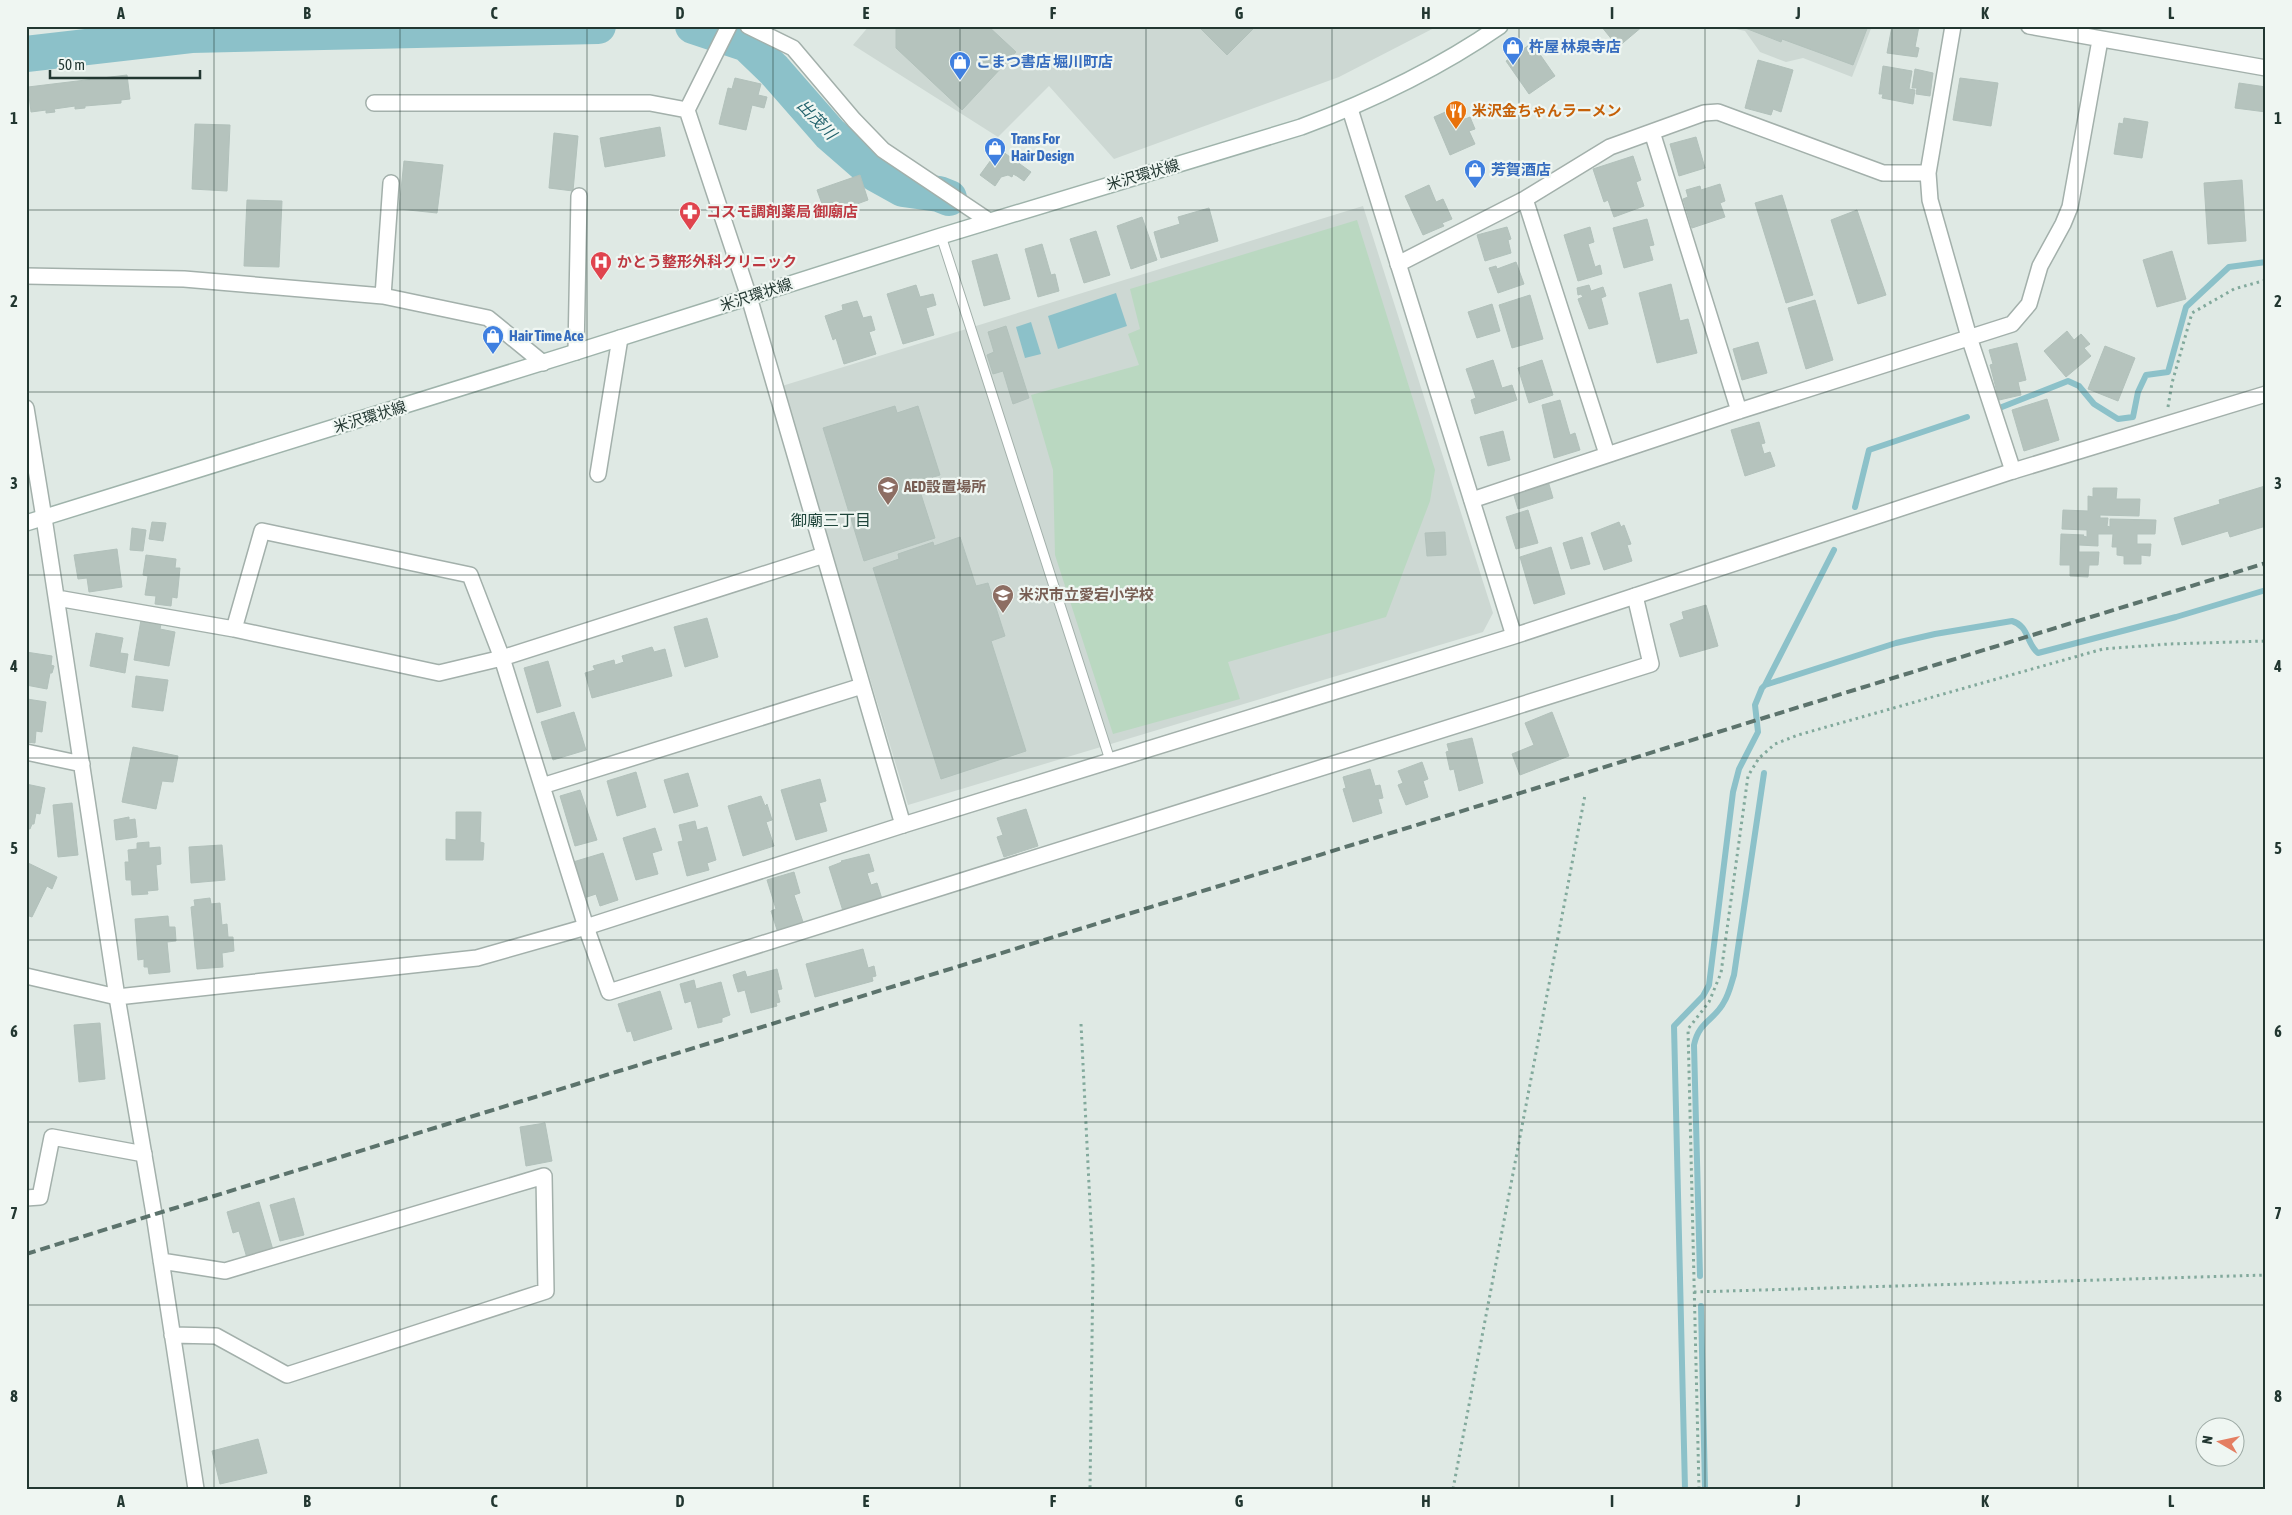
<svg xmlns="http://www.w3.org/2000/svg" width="2292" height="1515" font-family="'Asap Condensed','Noto Sans JP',sans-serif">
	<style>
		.built { fill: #cdd8d3 }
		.green { fill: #bad8c1 }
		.water { fill: #8cc1c9 }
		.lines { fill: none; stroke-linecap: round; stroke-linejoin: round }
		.stream { stroke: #8cc1c9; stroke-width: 6 }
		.river { stroke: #8cc1c9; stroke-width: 36 }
		.building { fill: #b5c3bd; stroke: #b2c1bb }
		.service-casing { stroke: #a3b0ab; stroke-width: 11 }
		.minor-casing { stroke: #a3b0ab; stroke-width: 18 }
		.tertiary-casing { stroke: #a3b0ab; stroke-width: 18 }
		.secondary-casing { stroke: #9fb3ab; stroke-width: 18 }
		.path { stroke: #82a99c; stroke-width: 3; stroke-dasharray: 2.5 4; stroke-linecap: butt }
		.service { stroke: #fff; stroke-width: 9 }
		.minor { stroke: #fff; stroke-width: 15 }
		.tertiary { stroke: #fff; stroke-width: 15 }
		.secondary { stroke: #fff; stroke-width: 15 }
		.rail { stroke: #5c736c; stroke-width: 4; stroke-dasharray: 10 5; stroke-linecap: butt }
		.grid { fill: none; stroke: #223731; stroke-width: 1; stroke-opacity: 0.55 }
		.labels { text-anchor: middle; stroke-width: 4.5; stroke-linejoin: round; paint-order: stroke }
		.shop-label { font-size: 15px; font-weight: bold; fill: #366cbe; stroke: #eff6f2; text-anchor: start }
		.food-label { font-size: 15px; font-weight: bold; fill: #c56008; stroke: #eff6f2; text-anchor: start }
		.street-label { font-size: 15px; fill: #223731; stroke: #eff6f2 }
		.health-label { font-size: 15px; font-weight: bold; fill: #be3a42; stroke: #eff6f2; text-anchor: start }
		.education-label { font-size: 15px; font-weight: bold; fill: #785e54; stroke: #eff6f2; text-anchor: start }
		.water-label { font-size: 16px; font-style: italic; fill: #22626c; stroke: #eff6f2 }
		.neighbourhood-label { font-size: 16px; fill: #20463c; stroke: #eff6f2 }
		.neatline { fill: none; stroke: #223731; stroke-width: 2 }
		.grid-label { font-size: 16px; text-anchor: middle; font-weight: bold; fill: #223731 }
	</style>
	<rect width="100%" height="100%" fill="#dfe9e4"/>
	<!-- built -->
	<path class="built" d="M869,26H1438L1339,77L1114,159L1049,86L998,137L853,45Z
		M1723,26H1872L1852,77L1803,58L1786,62L1760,52L1745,31Z
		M1363,206L1493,613L1483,632L908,805L782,386Z"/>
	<!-- green -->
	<path class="green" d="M1357,220L1435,470L1430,501L1386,617L1228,662L1240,699L1113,734L1055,555L1053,470L1031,395L1139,365L1128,334L1140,329L1130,289Z"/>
	<!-- water -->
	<path class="water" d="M1116,293L1127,326L1058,349L1048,316Z
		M1031,322L1041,354L1025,358L1016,327Z"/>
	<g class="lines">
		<!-- stream -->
		<path class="stream" d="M2002,407L2068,381L2079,386L2094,404L2118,419L2133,417L2138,392L2146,375L2168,372L2186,307L2229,267L2266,262
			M1855,507L1869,450L1967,417
			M1765,685L1896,643L1935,634L2012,621C2029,626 2026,643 2038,653L2176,617L2266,590
			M1700,1276L1694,1045C1699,1021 1715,1020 1724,1002C1729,994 1731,984 1734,975L1764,773
			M1701,1306L1705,1489
			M1685,1489L1674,1026L1703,996L1709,985L1733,792L1739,769L1758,732L1755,705L1762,688L1765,685L1834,550"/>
		<!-- river -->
		<path class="river" d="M693,26L747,44L774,70L830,134L876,174L903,189L939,194L949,198
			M26,54L191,35L598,26"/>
	</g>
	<!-- building -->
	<path class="building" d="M896,26H988L1016,52L962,110L896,48Z
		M1198,26H1256L1227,55Z
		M1601,26H1643L1618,47Z
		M1740,26H1868L1853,65L1782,39L1781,42Z
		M1892,26H1919L1915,47L1919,48L1917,57L1887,53Z
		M1532,43L1555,76L1529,94L1506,61Z
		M1758,60L1793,70L1781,112L1773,109L1771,115L1745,108Z
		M1883,66L1912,71L1909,89L1915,90L1913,104L1882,98L1883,94H1879Z
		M1915,69L1933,73L1930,96L1916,94L1917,88H1912Z
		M127,75L130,99L121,100V103L85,106V108L75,109V106L54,109L55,112L46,113V110L31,112L28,87Z
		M735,78L761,84L758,95L767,97L764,108L752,105L746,130L719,124L728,88L732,89Z
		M1960,78L1998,83L1991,126L1953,120Z
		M2239,83L2266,87V112L2235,108Z
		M1459,106L1465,119L1470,117L1475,129L1469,131L1475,144L1450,155L1434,117Z
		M2124,118L2148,122L2142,158L2114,154L2119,123L2123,124Z
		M195,124L230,125L227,191L192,189Z
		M660,127L665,156L605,167L600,138Z
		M554,133L578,136L573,191L549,188Z
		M1696,137L1705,168L1679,176L1670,144Z
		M999,149L1031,172L1024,181L1017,176L1013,174L1012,177L1008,175L1001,177L995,186L980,175Z
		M1633,156L1641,180L1636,182L1644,206L1614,217L1608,200L1604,202L1593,169Z
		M404,161L443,165L437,213L399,209Z
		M860,175L868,200L826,215L817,190Z
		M2242,180L2246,241L2208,244L2204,183Z
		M1720,184L1725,201L1720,203L1725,217L1692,228L1683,199L1688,197L1686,190L1700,186L1701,190Z
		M1429,185L1436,202L1443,199L1452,219L1442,223L1444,226L1423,235L1405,196Z
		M1782,195L1813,295L1786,303L1755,203Z
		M247,200L282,201L279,267L244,266Z
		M1209,208L1218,241L1161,258L1154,232L1180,224L1178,217Z
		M1857,210L1886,295L1858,304L1831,220Z
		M1142,217L1157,260L1131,269L1117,226Z
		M1647,219L1654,245L1649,246L1653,260L1624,268L1613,228Z
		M1507,227L1511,239L1508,240L1511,253L1485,261L1477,235Z
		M1590,227L1594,242L1588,244L1595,267L1600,265L1602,274L1578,281L1564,235Z
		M1096,231L1110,275L1084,283L1070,239Z
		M1042,244L1051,275L1055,274L1059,291L1038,297L1025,249Z
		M2172,251L2186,299L2157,307L2143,260Z
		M997,254L1010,299L984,306L972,261Z
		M1516,262L1524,284L1498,293L1489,268L1496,266L1497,269Z
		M1671,284L1680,321L1688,319L1697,353L1657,363L1639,293Z
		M916,285L920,297L933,294L936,305L926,308L934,335L903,344L887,294Z
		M1589,285L1591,291L1603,287L1606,296L1601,298L1608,324L1589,329L1578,299L1583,297L1581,294L1578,295L1577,288Z
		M1530,295L1543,339L1512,348L1499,305Z
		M1815,300L1833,360L1806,369L1788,308Z
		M857,301L863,318L871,316L875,330L869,332L876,354L844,364L836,338L833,340L825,316L843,310L842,305Z
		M1492,304L1500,331L1477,338L1468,312Z
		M1006,326L1029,398L1013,404L1003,371L993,374L987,355L994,352L988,332Z
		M2067,331L2074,340L2081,334L2090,344L2084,348L2091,356L2066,377L2044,351Z
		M1758,342L1767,373L1742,380L1733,349Z
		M2017,343L2026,380L2018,382L2021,395L1999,400L1990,365L1993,364L1989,350Z
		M2105,346L2135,358L2118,401L2088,389Z
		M1493,360L1502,388L1512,385L1517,400L1475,414L1471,400L1476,398L1466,369Z
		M1542,360L1553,395L1529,403L1518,368Z
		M2047,399L2059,440L2024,451L2012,410Z
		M1560,400L1570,435L1575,433L1580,450L1554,458L1542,405Z
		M895,406L897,413L918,406L940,475L917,482L935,538L864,561L823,428Z
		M1759,422L1765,443L1761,444L1764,454L1770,452L1775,466L1745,476L1731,430Z
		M1503,431L1510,460L1488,466L1480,437Z
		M1548,481L1553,498L1518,509L1513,492Z
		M2265,486L2266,526L2230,537L2228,531L2182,545L2174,518L2220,504L2219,500Z
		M2093,488H2117L2116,499H2140L2139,516L2100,515V518H2108L2107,526L2110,527V519L2156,520L2155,534H2137V544H2151L2150,556L2141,555V564H2124V556L2117,555V547H2112L2113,534H2098V546L2079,545V552H2099L2098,565H2089L2088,577L2070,576V565H2060L2061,534L2084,535L2083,536L2087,537V530L2062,529L2063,510L2088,511V496L2093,497Z
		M1528,510L1538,543L1516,549L1506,517Z
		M152,522L166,523L163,541L149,539Z
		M1619,522L1621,527L1624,525L1631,544L1627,545L1632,561L1604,570L1591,533Z
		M132,528L146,530L143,551L130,550Z
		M1445,532L1446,555L1427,556L1425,533Z
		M960,537L976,586L988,583L1005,636L991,641L1026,751L941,779L873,568L899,559L898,554L933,542L934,546Z
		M1582,537L1590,564L1571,569L1563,543Z
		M1551,547L1565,594L1534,604L1520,557Z
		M117,549L122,587L89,592L87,578L78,579L74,555Z
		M146,555L176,559L175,568H180L177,598L172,597L171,606L155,604L156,596L145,595L148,576L143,575Z
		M1706,605L1718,646L1680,657L1670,624L1684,619L1682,612Z
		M707,618L718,657L685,667L674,627Z
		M141,620L161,624L160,629L175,632L169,666L134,660Z
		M96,633L123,638L120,653L128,654L125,673L90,666Z
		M652,647L654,652L665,649L672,676L592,698L585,673L595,670L593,666L614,660L615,665L624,662L622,656Z
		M26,652L52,656L51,665L54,666L52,673H50L47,689L26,685Z
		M548,661L561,706L537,713L524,668Z
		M136,676L168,680L163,711L132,707Z
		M27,699L46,702L42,732L36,731L35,743L26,742Z
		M574,712L586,750L553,760L541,722Z
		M1552,712L1569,756L1520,775L1512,754L1534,745L1525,723Z
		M1472,738L1483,783L1459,791L1454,769L1450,770L1446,752L1449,751L1447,744Z
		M133,747L178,756L173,782L162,781L156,809L122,802Z
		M1422,762L1428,779L1423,781L1428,797L1406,805L1398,785L1403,783L1398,771Z
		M1370,769L1375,786L1380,785L1383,798L1378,799L1382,813L1353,822L1343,789L1346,788L1343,777Z
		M636,772L646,807L617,816L607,781Z
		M688,773L698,806L674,813L664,780Z
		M820,779L826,801L819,803L827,831L796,840L781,790Z
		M26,784L45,788L40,814L36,813L34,824H32L30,829L26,828Z
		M580,790L597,840L575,846L560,796Z
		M761,796L765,806L767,804L772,820L766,822L774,846L743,856L728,806Z
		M72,803L78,855L58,857L53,805Z
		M1026,809L1038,846L1004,857L997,837L1003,835L997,818Z
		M456,812H481L480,842L484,843L483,860H446V839L456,840Z
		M129,817V820L135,819L137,837L116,840L114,820Z
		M695,821L697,830L707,827L716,860L707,863L709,870L687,876L678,842L683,841L679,825Z
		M655,828L662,850L652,853L658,874L636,880L623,838Z
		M149,842V848L160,847L161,864L156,865L158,890L147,891L148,894L132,895L131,880H126L125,862H129L128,850L137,849V843Z
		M222,845L225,880L191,883L189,847Z
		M603,853L618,900L600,906L596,894L584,898L573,862Z
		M869,854L874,871L867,873L871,885L877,883L882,899L843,911L829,867L842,862L841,861Z
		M26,862L57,877L52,889L47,886L32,917L26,915Z
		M794,872L800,893L794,895L804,925L778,933L771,911L776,909L767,880Z
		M210,898L211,904L220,903L222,925L227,924L228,937H233L234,951L222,953L223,967L197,969L191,907L195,906L194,900Z
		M168,916L169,927H175L176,941L167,942L170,972L149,974L148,967H144V959L138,960L135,919Z
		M863,949L868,968L874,966L876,976L872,977L873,981L815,997L806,964Z
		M777,969L782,989L777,990L780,1002L776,1003L777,1006L751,1013L745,990L738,992L733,975L745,971L747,977Z
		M694,980L696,989L721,982L730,1015L722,1018V1022L698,1028L691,1001L685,1003L680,984Z
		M660,991L672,1029L634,1041L631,1031L627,1032L618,1004Z
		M100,1023L105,1079L79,1082L74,1025Z
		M545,1123L552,1161L526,1166L520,1127Z
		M294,1198L304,1235L280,1241L270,1205Z
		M259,1202L273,1250L247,1258L239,1231L233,1233L227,1212Z
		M258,1439L267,1473L220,1484L212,1451Z"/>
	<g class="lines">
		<!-- service casing -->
		<g class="service-casing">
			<path id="service" d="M941,236L1110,760"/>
		</g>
		<!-- minor casing -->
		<g class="minor-casing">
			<path id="minor" d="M748,26L793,48L854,120L883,150L989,221
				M1953,26L1928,173L1930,200L1969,337L2013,471
				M2029,26L2266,68
				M374,103H650L687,110L749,297L903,825
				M687,110L729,26
				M1652,132L1739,411
				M1525,199L1607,454
				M1398,264L1525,199L1610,147L1704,113L1718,112L1883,173H1928
				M26,276L184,279L383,296L488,318L543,363
				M383,296L391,183
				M576,352L579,196
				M598,474L620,338
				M1472,500L1739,411L2012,324L2029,304L2040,266L2063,224L2070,207L2100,40
				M57,598L234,629L439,673L502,658L824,555
				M234,629L262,531L470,575L502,658L586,927L609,992L1651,664L1635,596
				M26,752L82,764
				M542,786L862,686
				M26,976L117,997L44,518
				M26,1198L40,1197L52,1137L144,1154
				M154,1214L196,1489
				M161,1261L225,1271L544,1176L546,1291L287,1375L216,1336L172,1335"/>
		</g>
		<!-- tertiary casing -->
		<g class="tertiary-casing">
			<path id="tertiary" d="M1350,109L1514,636
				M26,408L44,518
				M154,1214L117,997L477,958L586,927L903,825L1514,636L2013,471L2266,394"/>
		</g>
		<!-- secondary casing -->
		<g class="secondary-casing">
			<path id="secondary" d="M26,523L576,352L941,236L1301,127C1371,101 1438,69 1500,26"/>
		</g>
		<!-- path -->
		<path class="path" d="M2168,407L2172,383L2192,313L2234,289L2266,280
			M1081,1024L1093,1265L1090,1489
			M1694,1292L2266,1275
			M1453,1489L1585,795
			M1699,1489L1688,1029L1709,1002L1721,973L1748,776L1759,758L1775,744L1798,735L2103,649L2169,644L2266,641"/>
		<!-- service -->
		<use href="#service" class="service"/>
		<!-- minor -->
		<use href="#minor" class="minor"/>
		<!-- tertiary -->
		<use href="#tertiary" class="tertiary"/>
		<!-- secondary -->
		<use href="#secondary" class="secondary"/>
		<!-- rail -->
		<path class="rail" d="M26,1254L2266,563"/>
	</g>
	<!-- grid -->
	<path class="grid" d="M214,26V1489M400,26V1489M587,26V1489M773,26V1489M960,26V1489M1146,26V1489M1332,26V1489M1519,26V1489M1705,26V1489M1892,26V1489M2078,26V1489M26,210H2266M26,392H2266M26,575H2266M26,758H2266M26,940H2266M26,1122H2266M26,1305H2266"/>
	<!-- icons -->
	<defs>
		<g id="shop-pin" transform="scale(1.125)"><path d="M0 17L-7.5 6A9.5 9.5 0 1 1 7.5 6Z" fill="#3f7fe0" stroke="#eff6f2"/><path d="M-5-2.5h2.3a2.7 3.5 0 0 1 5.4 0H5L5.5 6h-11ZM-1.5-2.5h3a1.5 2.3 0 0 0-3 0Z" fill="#fff"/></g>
		<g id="restaurant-pin" transform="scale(1.125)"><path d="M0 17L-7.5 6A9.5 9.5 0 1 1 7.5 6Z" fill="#e8710a" stroke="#eff6f2"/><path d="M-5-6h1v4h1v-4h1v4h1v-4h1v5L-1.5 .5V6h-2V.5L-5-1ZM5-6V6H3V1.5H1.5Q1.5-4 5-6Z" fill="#fff"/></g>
		<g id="pharmacy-pin" transform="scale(1.125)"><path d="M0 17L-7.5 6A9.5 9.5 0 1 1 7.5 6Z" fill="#e0444e" stroke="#eff6f2"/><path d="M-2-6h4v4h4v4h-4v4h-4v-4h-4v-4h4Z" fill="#fff"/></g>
		<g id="hospital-pin" transform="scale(1.125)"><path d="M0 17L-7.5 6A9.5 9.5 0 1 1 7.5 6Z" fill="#e0444e" stroke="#eff6f2"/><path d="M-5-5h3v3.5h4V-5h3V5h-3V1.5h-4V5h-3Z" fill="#fff"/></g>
		<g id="school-pin" transform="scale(1.125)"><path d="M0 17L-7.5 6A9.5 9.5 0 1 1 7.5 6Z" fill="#8d6e63" stroke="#eff6f2"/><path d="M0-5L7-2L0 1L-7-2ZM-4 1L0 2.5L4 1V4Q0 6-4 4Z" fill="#fff"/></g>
	</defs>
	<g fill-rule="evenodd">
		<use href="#shop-pin" x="1513" y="47"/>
		<use href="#shop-pin" x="960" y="62"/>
		<use href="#restaurant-pin" x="1456" y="111"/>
		<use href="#shop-pin" x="995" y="148"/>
		<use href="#shop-pin" x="1475" y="170"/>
		<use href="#pharmacy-pin" x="690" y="212"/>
		<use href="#hospital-pin" x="601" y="262"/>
		<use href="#shop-pin" x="493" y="336"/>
		<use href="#school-pin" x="888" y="487"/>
		<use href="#school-pin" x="1003" y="595"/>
	</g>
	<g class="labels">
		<!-- shop labels -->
		<g class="shop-label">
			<text x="1529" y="52">杵屋 林泉寺店</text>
			<text x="976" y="67">こまつ書店 堀川町店</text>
			<text x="1011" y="144">Trans For<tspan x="1011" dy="17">Hair Design</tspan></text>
			<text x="1491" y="175">芳賀酒店</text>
			<text x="509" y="341">Hair Time Ace</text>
		</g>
		<!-- food labels -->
		<g class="food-label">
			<text x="1472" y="116">米沢金ちゃんラーメン</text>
		</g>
		<!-- street labels -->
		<g class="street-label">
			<text transform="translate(1143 175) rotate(-16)" y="5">米沢環状線</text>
			<text transform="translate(756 295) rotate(-18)" y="5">米沢環状線</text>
			<text transform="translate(370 417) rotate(-17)" y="5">米沢環状線</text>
		</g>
		<!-- health labels -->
		<g class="health-label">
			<text x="706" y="217">コスモ調剤薬局 御廟店</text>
			<text x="617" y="267">かとう整形外科クリニック</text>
		</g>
		<!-- education labels -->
		<g class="education-label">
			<text x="904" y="492">AED設置場所</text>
			<text x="1019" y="600">米沢市立愛宕小学校</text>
		</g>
		<!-- water labels -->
		<g class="water-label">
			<text transform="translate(817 119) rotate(46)" y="6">出茂川</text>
		</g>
		<!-- neighbourhood labels -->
		<g class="neighbourhood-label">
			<text x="831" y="526">御廟三丁目</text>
		</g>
	</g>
	<!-- border -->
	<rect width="2292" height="1515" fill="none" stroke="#eff6f2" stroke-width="55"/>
	<!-- north arrow -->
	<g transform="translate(2220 1442) rotate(279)"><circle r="24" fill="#eff6f2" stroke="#9daaa5"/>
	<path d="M0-4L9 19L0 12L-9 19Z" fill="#e47e62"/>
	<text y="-8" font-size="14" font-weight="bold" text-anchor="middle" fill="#223731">N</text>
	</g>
	<!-- scale -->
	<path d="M50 70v8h150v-8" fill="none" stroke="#223731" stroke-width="2.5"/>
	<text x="58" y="70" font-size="15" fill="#223731" stroke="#eff6f2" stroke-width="4" paint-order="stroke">50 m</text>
	<rect x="28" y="28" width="2236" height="1460" class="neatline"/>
	<g class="grid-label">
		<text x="121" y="19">A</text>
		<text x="307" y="19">B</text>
		<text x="494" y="19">C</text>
		<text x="680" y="19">D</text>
		<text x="866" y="19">E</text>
		<text x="1053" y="19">F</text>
		<text x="1239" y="19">G</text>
		<text x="1426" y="19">H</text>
		<text x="1612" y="19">I</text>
		<text x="1798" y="19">J</text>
		<text x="1985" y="19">K</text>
		<text x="2171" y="19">L</text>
		<text x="14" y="124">1</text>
		<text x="2278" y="124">1</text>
		<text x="14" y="307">2</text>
		<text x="2278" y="307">2</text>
		<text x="14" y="489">3</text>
		<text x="2278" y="489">3</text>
		<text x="14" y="672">4</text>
		<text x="2278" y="672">4</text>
		<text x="14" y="854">5</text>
		<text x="2278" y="854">5</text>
		<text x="14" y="1037">6</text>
		<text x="2278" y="1037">6</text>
		<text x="14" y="1219">7</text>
		<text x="2278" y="1219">7</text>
		<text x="14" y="1402">8</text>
		<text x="2278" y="1402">8</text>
		<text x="121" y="1507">A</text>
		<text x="307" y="1507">B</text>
		<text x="494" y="1507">C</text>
		<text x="680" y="1507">D</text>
		<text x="866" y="1507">E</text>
		<text x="1053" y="1507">F</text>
		<text x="1239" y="1507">G</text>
		<text x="1426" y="1507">H</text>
		<text x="1612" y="1507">I</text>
		<text x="1798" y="1507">J</text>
		<text x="1985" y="1507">K</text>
		<text x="2171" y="1507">L</text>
	</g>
</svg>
